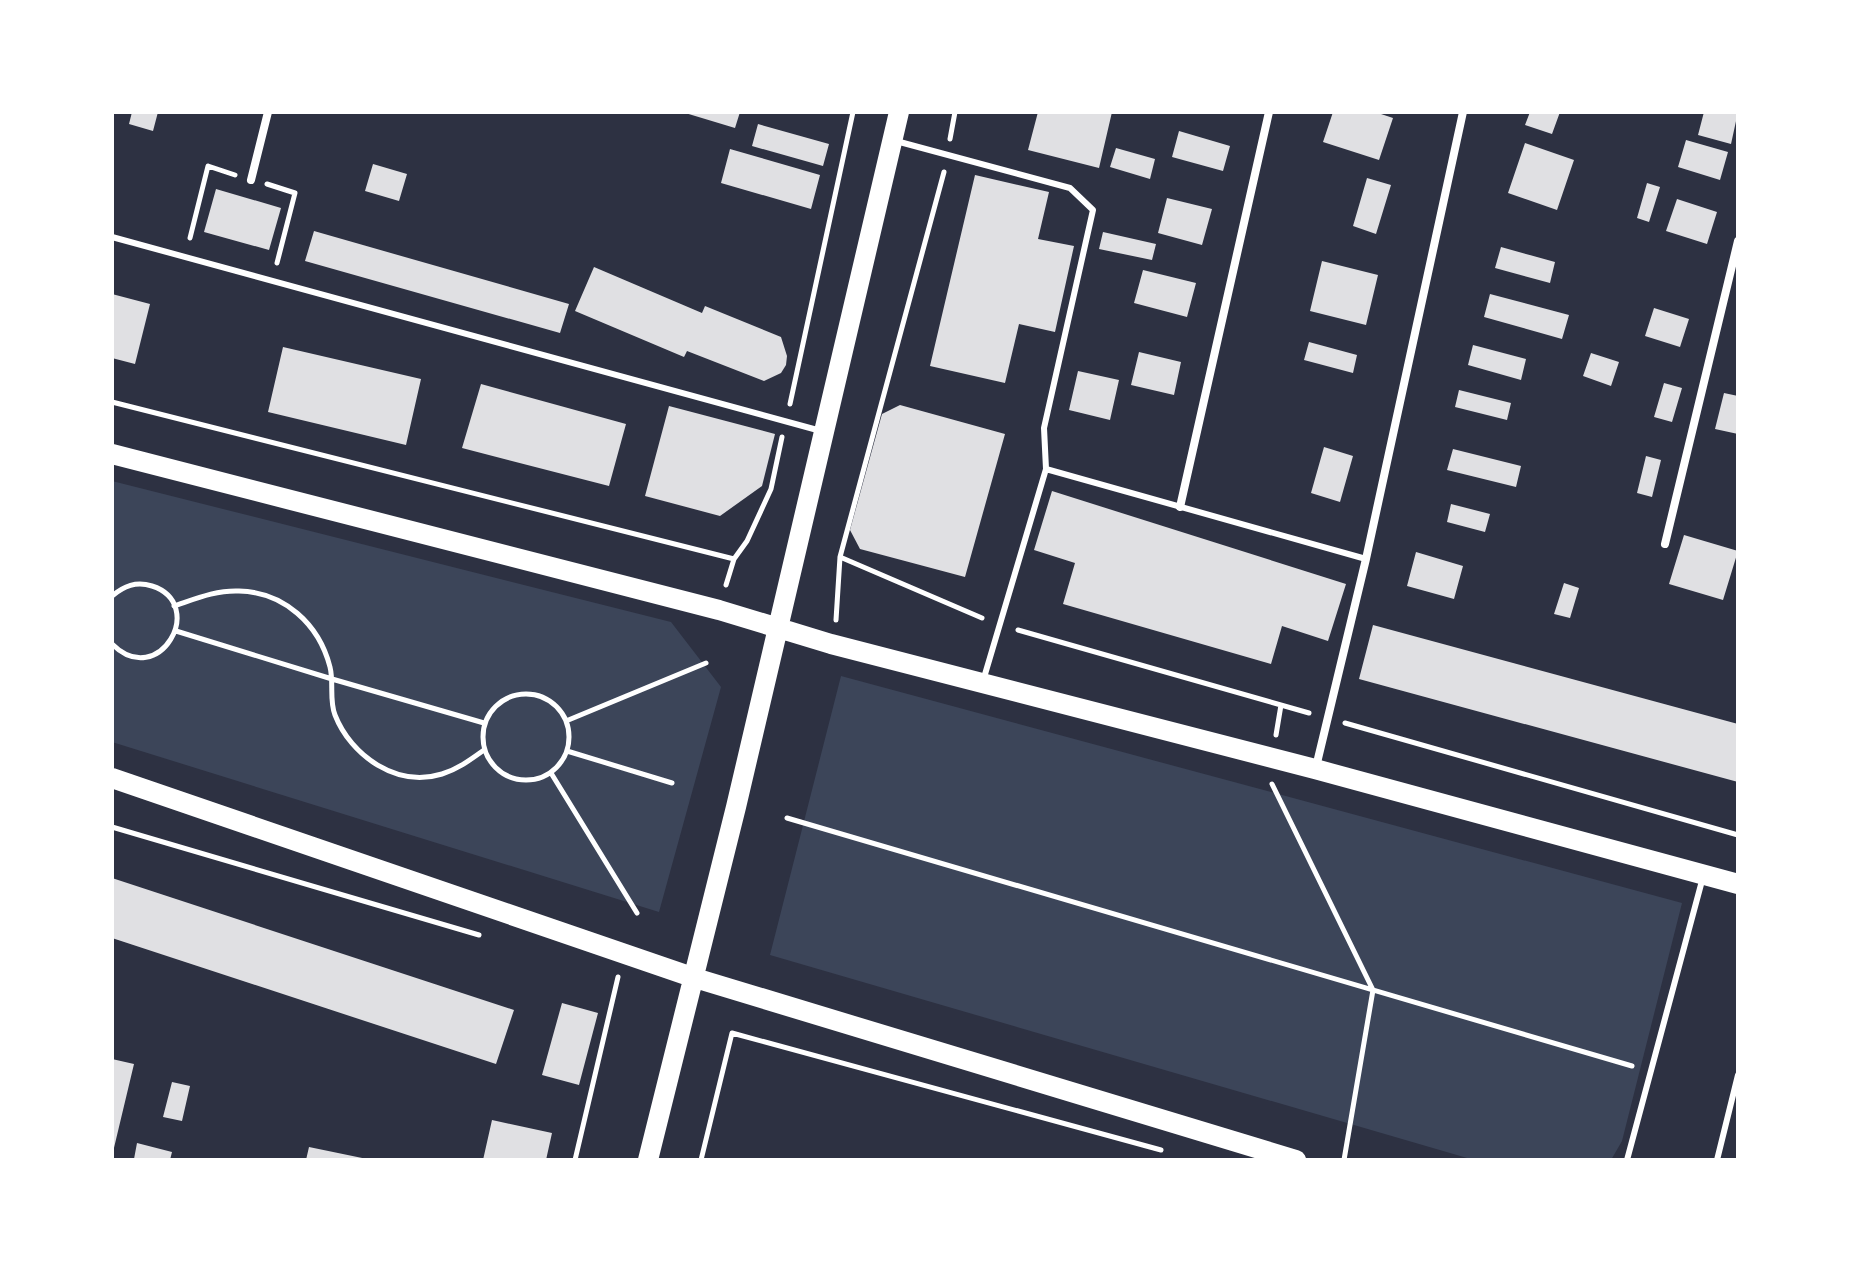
<svg xmlns="http://www.w3.org/2000/svg" width="1850" height="1272" font-family="'PT Serif',serif">
	<style>
		.green { fill: #3c4559 }
		.building { fill: #e0e0e3 }
		.lines { fill: none; stroke-linecap: round; stroke-linejoin: round }
		.path { stroke: #fff; stroke-width: 5 }
		.service { stroke: #fff; stroke-width: 6 }
		.minor { stroke: #fff; stroke-width: 8 }
		.primary { stroke: #fff; stroke-width: 20 }
	</style>
	<rect width="100%" height="100%" fill="#2d3142"/>
	<!-- green -->
	<path class="green" d="M112,481L671,622L721,687L659,912L112,742Z
		M841,676L1682,903L1622,1141L1611,1160H1474L770,955Z"/>
	<!-- building -->
	<path class="building" d="M132,112H158L153,131L129,124Z
		M682,112H740L735,128Z
		M1038,112H1112L1099,168L1028,150Z
		M1333,112H1375L1393,118L1379,160L1323,142Z
		M1530,112H1560L1552,134L1525,125Z
		M1704,112H1738L1731,144L1698,135Z
		M758,124L829,144L823,166L752,146Z
		M1179,131L1230,146L1223,171L1172,157Z
		M1686,140L1728,152L1720,180L1678,167Z
		M1525,143L1574,160L1557,210L1508,193Z
		M1116,148L1155,159L1150,179L1110,167Z
		M730,149L820,175L811,209L721,183Z
		M373,164L407,174L399,201L365,191Z
		M975,175L1049,192L1038,239L1074,246L1055,332L1019,324L1005,383L930,366Z
		M1367,178L1391,185L1376,234L1353,226Z
		M1647,183L1660,187L1649,222L1637,218Z
		M216,189L281,208L269,250L204,232Z
		M1167,198L1212,209L1202,245L1158,233Z
		M1677,199L1717,212L1707,244L1666,231Z
		M314,231L569,304L560,333L305,261Z
		M1103,232L1156,244L1152,260L1099,249Z
		M1501,247L1555,262L1550,283L1495,268Z
		M1322,261L1378,275L1366,325L1310,311Z
		M594,267L702,313L705,306L781,337L787,356L786,365L781,373L764,381L687,351L684,357L575,311Z
		M1143,270L1196,283L1187,317L1134,303Z
		M112,294L150,304L135,364L112,358Z
		M1490,294L1569,315L1562,339L1484,317Z
		M1654,308L1689,319L1680,347L1645,336Z
		M1309,342L1357,355L1353,373L1304,360Z
		M1473,345L1526,359L1521,380L1468,365Z
		M283,347L421,379L406,445L268,412Z
		M1139,352L1181,362L1174,395L1131,385Z
		M1591,353L1619,362L1611,386L1583,376Z
		M1078,371L1119,380L1110,420L1069,410Z
		M1664,383L1682,388L1672,422L1654,417Z
		M481,384L626,424L609,486L462,448Z
		M1459,390L1511,403L1507,420L1455,407Z
		M1724,393L1738,396V434L1715,429Z
		M900,405L1005,434L965,577L860,549L850,530L882,414Z
		M669,406L775,434L762,486L720,516L645,496Z
		M1324,447L1353,456L1340,502L1311,493Z
		M1453,449L1521,466L1516,487L1447,470Z
		M1646,456L1661,460L1652,497L1637,493Z
		M1052,491L1346,584L1328,641L1282,626L1271,664L1063,604L1075,563L1034,550Z
		M1451,504L1490,514L1485,532L1447,522Z
		M1684,535L1738,551L1723,600L1669,584Z
		M1416,552L1463,566L1454,599L1407,586Z
		M1564,583L1579,588L1570,618L1554,614Z
		M1373,625L1738,724V782L1359,679Z
		M112,878L514,1010L496,1064L112,938Z
		M562,1003L598,1013L579,1085L542,1075Z
		M112,1059L134,1064L113,1152H112Z
		M172,1082L190,1086L182,1121L163,1117Z
		M492,1120L552,1133L546,1160H483Z
		M137,1143L172,1152L170,1160L134,1159Z
		M309,1147L367,1159V1160H306Z"/>
	<g class="lines">
		<!-- path -->
		<path class="path" d="M950,139L955,112
			M267,184L295,193L277,263
			M190,238L208,166L235,175
			M112,402L734,559
			M790,404L853,112
			M840,557L982,618
			M726,585L734,559L747,541L771,489L782,437
			M112,596C124,586 136,581 152,586C208,604 159,691 112,644
			M174,606C195,599 216,590 239,591C284,592 319,624 330,667C334,683 329,700 335,715C351,756 397,788 442,774C458,769 470,760 484,750
			M836,620L840,557L944,172
			M1018,630L1309,713
			M176,631L332,679L484,723
			M483 737a43 43 0 1 1 86 0a43 43 0 1 1-86 0Z
			M566,721L706,663
			M1345,723L1738,835
			M1276,735L1281,705
			M567,751L672,783
			M551,773L637,913
			M1272,784L1373,990L1344,1160
			M787,818L1632,1066
			M112,827L479,935
			M575,1160L618,977
			M701,1160L732,1033L1161,1150"/>
		<!-- service -->
		<path class="service" d="M896,141L1070,188L1093,210L1044,428L1046,469L983,681
			M112,237L821,431
			M1046,469L1366,559
			M1627,1160L1703,877
			M1717,1160L1738,1075"/>
		<!-- minor -->
		<path class="minor" d="M251,180L268,112
			M1180,507L1269,112
			M1665,544L1738,241
			M1316,767L1366,559L1463,112"/>
		<!-- primary -->
		<path class="primary" d="M112,454L719,610L831,644L1315,769L1738,884
			M112,778L695,978L1296,1160
			M648,1160L736,807L899,112"/>
	</g>
	<!-- border -->
	<rect width="1850" height="1272" fill="none" stroke="#ffffff" stroke-width="228"/>
</svg>
